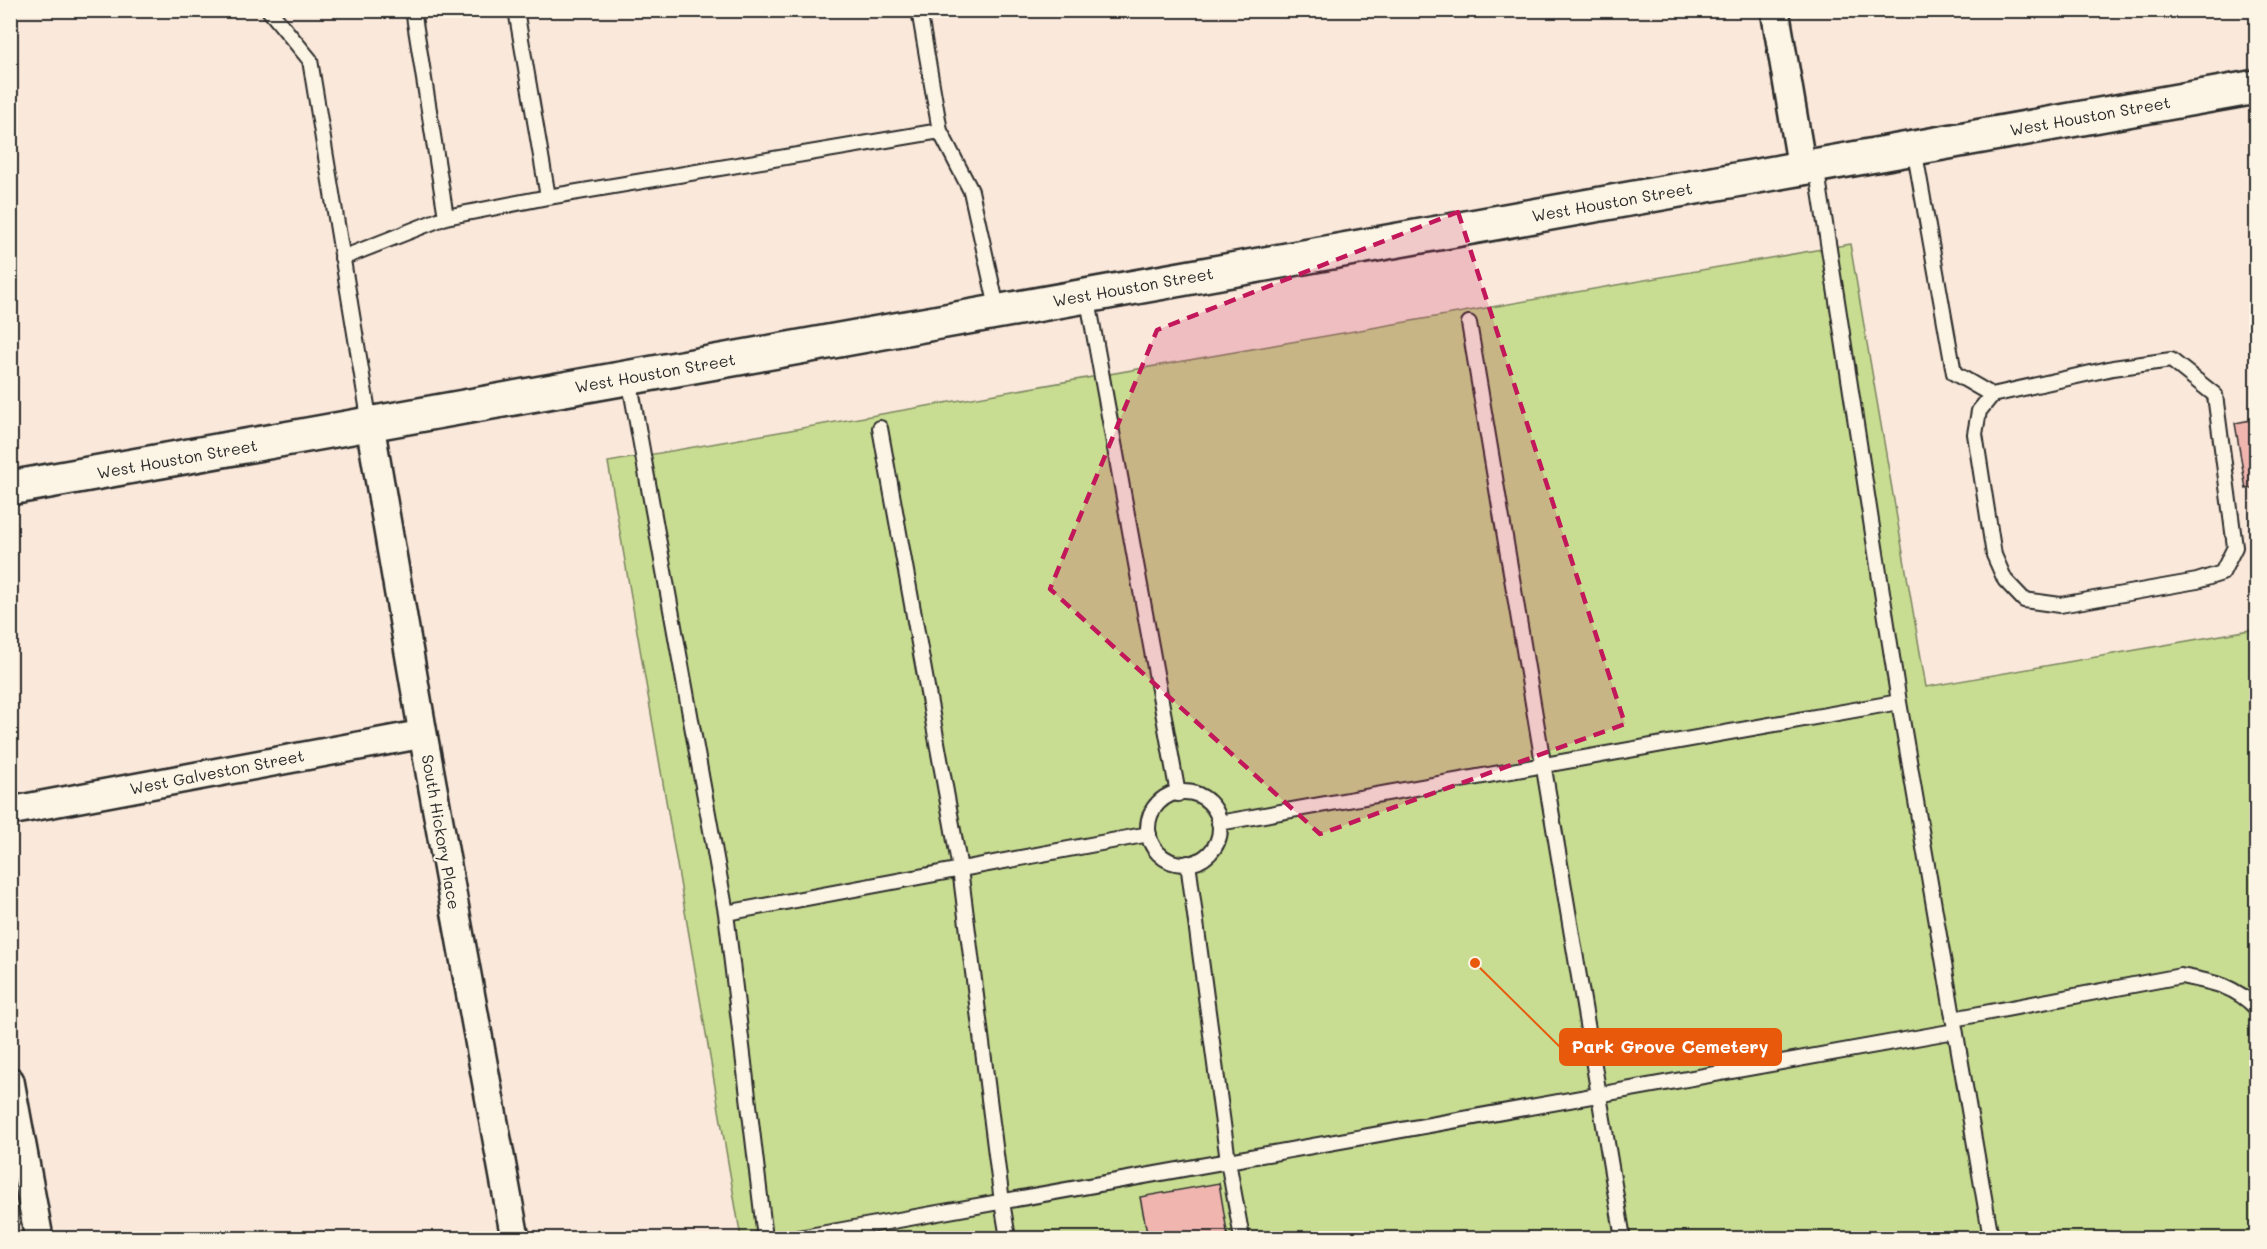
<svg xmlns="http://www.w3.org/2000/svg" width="2267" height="1249" font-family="Mali,sans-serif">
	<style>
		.green { fill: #c9dd92; stroke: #7a845e; stroke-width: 1.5 }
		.building { fill: #f1b5b0; stroke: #2b2b2b; stroke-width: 1.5 }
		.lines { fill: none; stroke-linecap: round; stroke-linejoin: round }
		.lane-casing { stroke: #2b2b2b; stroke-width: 18 }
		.street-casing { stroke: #2b2b2b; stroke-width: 32 }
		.secondary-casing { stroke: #2b2b2b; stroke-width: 38 }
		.lane { stroke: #fcf5e5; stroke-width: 14 }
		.street { stroke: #fcf5e5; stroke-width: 27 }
		.secondary { stroke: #fcf5e5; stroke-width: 33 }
		.marked { fill: #c2185b; fill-opacity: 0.2; stroke: #c2185b; stroke-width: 4.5; stroke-dasharray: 12 8; stroke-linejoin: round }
		.labels { text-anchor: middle; stroke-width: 4.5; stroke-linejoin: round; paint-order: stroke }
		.street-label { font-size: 16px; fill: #2b2b2b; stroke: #fcf5e5 }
		.leader { fill: none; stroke: #e8590c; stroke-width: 2 }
		.callout-dot { fill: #e8590c; stroke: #fcf5e5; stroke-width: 2 }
		.callout { fill: #e8590c; stroke: #e8590c; stroke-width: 2 }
		.callout-label { font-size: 18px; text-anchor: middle; font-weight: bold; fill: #fff }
	</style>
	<rect width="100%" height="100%" fill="#fae8da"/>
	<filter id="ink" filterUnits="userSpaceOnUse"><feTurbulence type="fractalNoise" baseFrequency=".0167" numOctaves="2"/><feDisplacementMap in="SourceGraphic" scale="12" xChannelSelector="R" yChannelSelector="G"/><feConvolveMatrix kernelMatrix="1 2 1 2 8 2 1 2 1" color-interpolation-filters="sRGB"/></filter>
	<g filter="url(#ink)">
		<!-- green -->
		<path class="green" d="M1850,244L1926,687L2256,629V1238H741L608,462Z"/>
		<!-- building -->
		<path class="building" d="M2256,419V487L2246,489L2235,423Z
			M1219,1183L1228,1238H1148L1140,1197Z"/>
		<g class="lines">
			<!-- lane casing -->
			<g class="lane-casing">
				<path id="lane" d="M269,10L310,60L370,424
					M919,10L940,131L971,191L998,312
					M1914,148L1954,373L1992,395L2113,368L2171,360L2215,395L2235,547L2222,573L2197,581L2060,605L2024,600L2005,580L1994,555L1975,434L1979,411L1992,395
					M1816,165L1899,702L1991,1238
					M548,197L940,131
					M446,217L548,197L516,10
					M342,258L446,217L413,10
					M1087,295L1178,794
					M1469,323L1623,1238
					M629,378L726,913L765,1238
					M880,428L960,869L1002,1202L1008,1238
					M1148 828a36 36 0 1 1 72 0a36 36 0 1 1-72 0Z
					M1219,823L1899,702
					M1188,863L1228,1161L1242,1238
					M726,913L1149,834
					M1953,1019L2181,976C2212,982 2234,985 2256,1008
					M798,1238L1955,1031"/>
			</g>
			<!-- street casing -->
			<g class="street-casing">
				<path id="street" d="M1775,10L1802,168
					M370,425L423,734L515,1238
					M10,811L423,734
					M10,1081L39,1238"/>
			</g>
			<!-- secondary casing -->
			<g class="secondary-casing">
				<path id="secondary" d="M10,488L2256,87"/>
			</g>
			<!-- lane -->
			<use href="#lane" class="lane"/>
			<!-- street -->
			<use href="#street" class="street"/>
			<!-- secondary -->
			<use href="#secondary" class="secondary"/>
		</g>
	</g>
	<!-- marked area -->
	<path class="marked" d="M1458,212L1625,724L1320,834L1050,589L1157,330Z"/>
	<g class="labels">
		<!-- street labels -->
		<g class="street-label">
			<text transform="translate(2090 116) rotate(-10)" y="6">West Houston Street</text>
			<text transform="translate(1612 202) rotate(-10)" y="6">West Houston Street</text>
			<text transform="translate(1133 287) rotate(-10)" y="6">West Houston Street</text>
			<text transform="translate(655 373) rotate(-10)" y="6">West Houston Street</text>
			<text transform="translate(177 459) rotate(-10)" y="6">West Houston Street</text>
			<text transform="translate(217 772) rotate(-11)" y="6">West Galveston Street</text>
			<text transform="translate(441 832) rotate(80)" y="6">South Hickory Place</text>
		</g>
	</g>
	<!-- callouts -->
	<path class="leader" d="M1475 963L1560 1047"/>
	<circle class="callout-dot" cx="1475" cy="963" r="6"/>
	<rect class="callout" x="1560" y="1029" width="221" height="36" rx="6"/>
	<g class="callout-label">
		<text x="1670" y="1053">Park Grove Cemetery</text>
	</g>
	<!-- margin -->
	<rect width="2267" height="1249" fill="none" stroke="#fcf5e5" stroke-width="36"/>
	<rect x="18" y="18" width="2231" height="1213" fill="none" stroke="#2b2b2b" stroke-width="2" filter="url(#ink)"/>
</svg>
